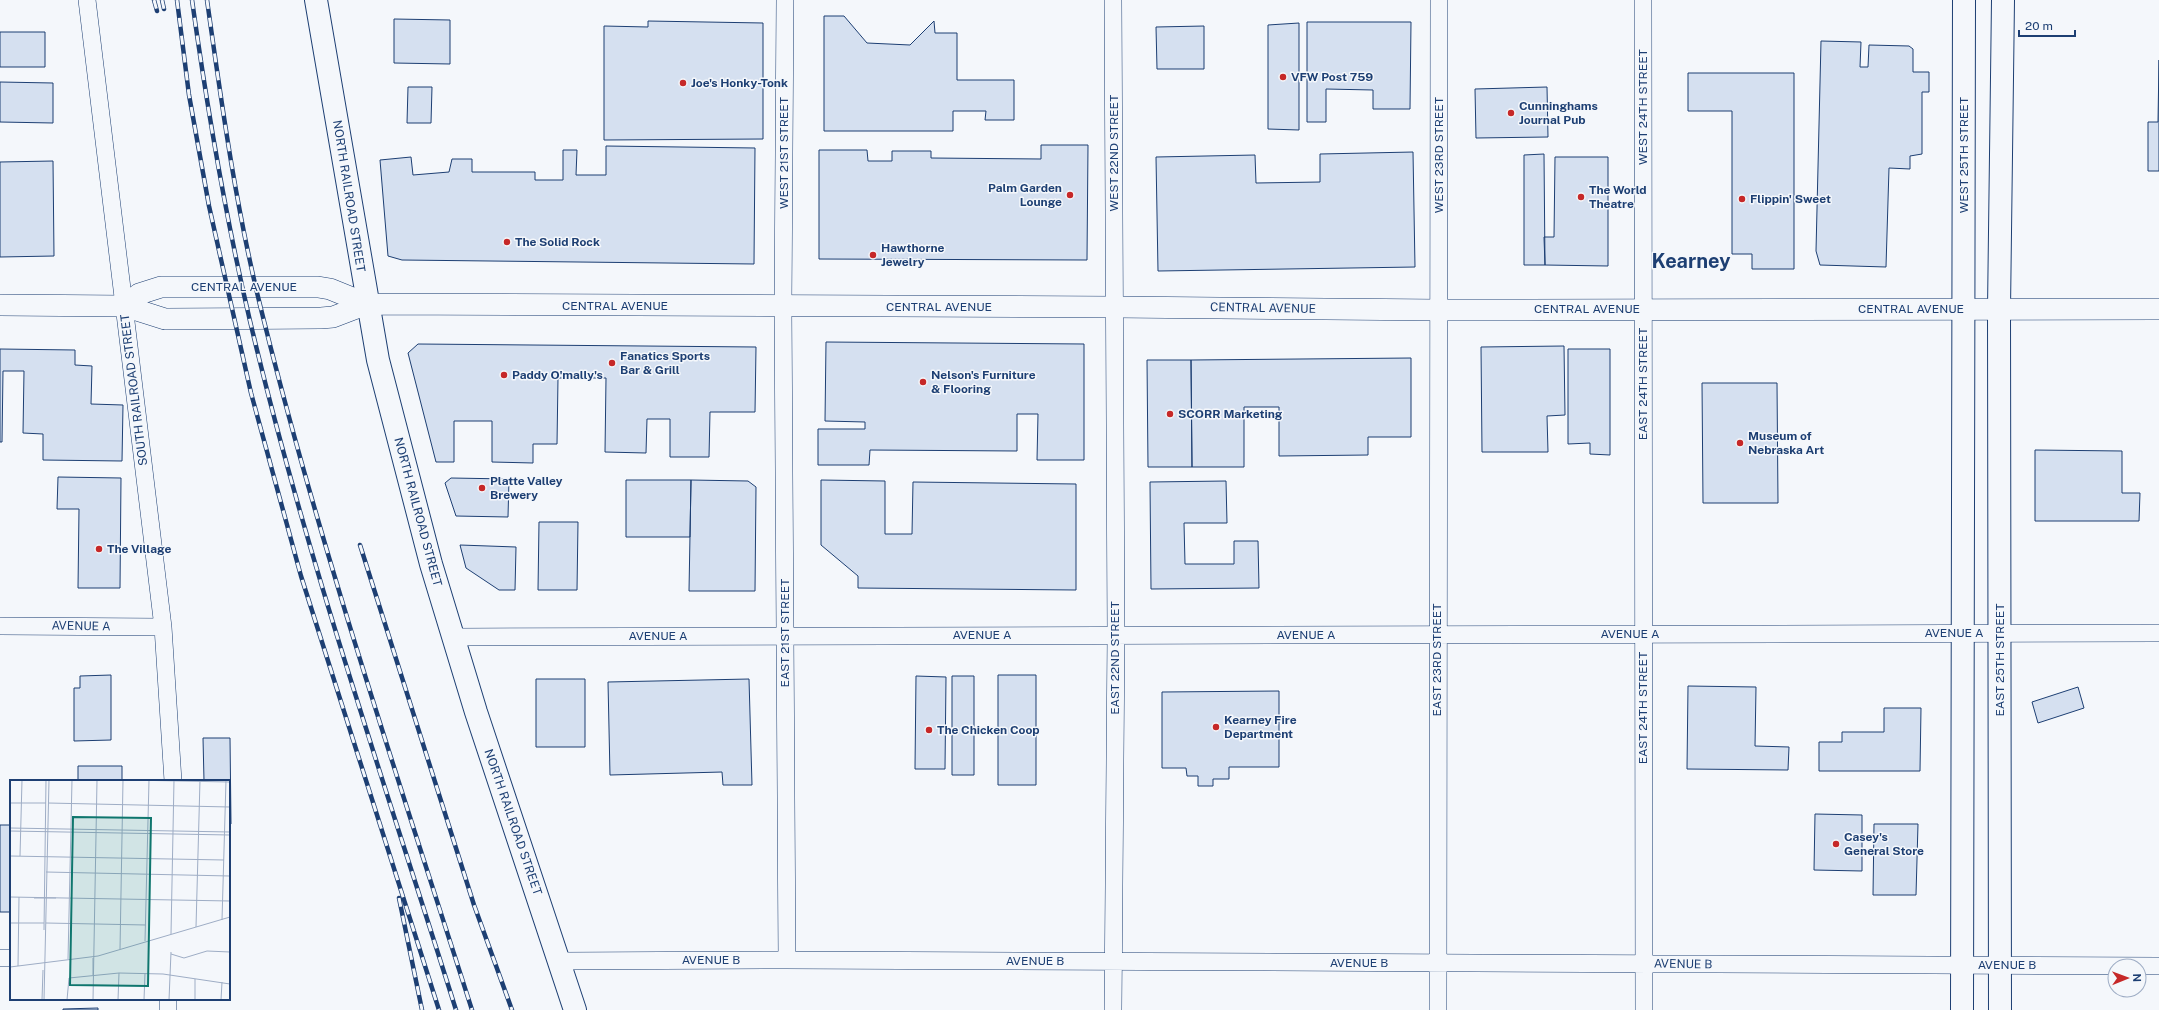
<svg xmlns="http://www.w3.org/2000/svg" width="2159" height="1010" font-family="'Public Sans',sans-serif">
	<style>
		.building { fill: #d5e0f0; stroke: #1d3f73 }
		.lines { fill: none; stroke-linecap: round; stroke-linejoin: round }
		.minor-casing { stroke: #1d3f73; stroke-width: 18 }
		.tertiary-casing { stroke: #1d3f73; stroke-width: 22 }
		.secondary-casing { stroke: #1d3f73; stroke-width: 24 }
		.primary-casing { stroke: #1d3f73; stroke-width: 24 }
		.minor { stroke: #f4f7fb; stroke-width: 17 }
		.tertiary { stroke: #f4f7fb; stroke-width: 21 }
		.secondary { stroke: #f4f7fb; stroke-width: 22 }
		.primary { stroke: #f4f7fb; stroke-width: 22 }
		.rail-casing { stroke: #1d3f73; stroke-width: 4.5 }
		.rail { stroke: #f4f7fb; stroke-width: 3; stroke-dasharray: 9; stroke-linecap: butt }
		.poi-dot { fill: #c62828; stroke: #f4f7fb; stroke-width: 1.5 }
		.labels { text-anchor: middle; stroke-width: 3; stroke-linejoin: round; paint-order: stroke }
		.poi-label { font-size: 12px; font-weight: bold; fill: #1d3f73; stroke: #f4f7fb; text-anchor: start }
		.street-label { font-size: 12px; fill: #1d3f73; stroke: #f4f7fb }
		.town-label { font-size: 20px; font-weight: bold; fill: #1d3f73; stroke: #f4f7fb }
		.inset-road { fill: none; stroke: #9eadc5; stroke-width: 1 }
		.view { fill: #0f766e; fill-opacity: 0.15; stroke: #0f766e; stroke-width: 2 }
		.inset-edge { fill: none; stroke: #1d3f73; stroke-width: 2 }
	</style>
	<rect width="100%" height="100%" fill="#f4f7fb"/>
	<!-- building -->
	<path class="building" d="M824,16H844L867,43L910,45L934,21L935,33H957V80H1014V120H985L986,111H953V131H824Z
		M394,19L450,20V64L394,63Z
		M648,21L763,23V139L604,140V26L648,27Z
		M1307,22H1411L1410,109H1373V90L1326,89V122H1307Z
		M1299,23V130L1268,129V25Z
		M1204,26V69H1157L1156,27Z
		M0,32H45V67H0Z
		M1821,41L1861,42L1860,67H1868L1869,45L1909,46L1913,49V72H1929V92H1922V154L1910,156V169L1889,168L1886,267L1820,265L1816,251Z
		M2159,60V171H2148V122H2158Z
		M1688,73H1794V269H1752V254H1732V111H1688Z
		M0,82L53,83V123L0,122Z
		M408,87H432L431,123H407Z
		M1547,87L1548,137L1476,138L1475,89Z
		M1041,145H1088L1087,260L819,259V150H867L868,161H892V151H931V158L1041,159Z
		M606,146L755,148L754,264L402,260L388,256L380,160L411,157L413,175L449,172L452,159H472V172H535V180H563V150H577L576,175H606Z
		M1413,152L1415,267L1158,271L1156,157L1255,155L1256,183L1320,182V154Z
		M1544,154L1545,265H1524V155Z
		M1555,157H1608V266L1545,265L1544,237H1554Z
		M53,161L54,256L0,257V162Z
		M826,342L1084,344V460H1037L1038,414H1017V451L870,450L869,465H818V429H865V422L825,421Z
		M418,344L756,347L755,412H710L709,457H670V419H647L646,453L605,452L606,378H558L557,444H533V463L492,462V421H454V462H436L408,353Z
		M1564,346L1565,415L1547,416L1548,452H1482L1481,347Z
		M0,349L75,350V365L92,366L91,404L123,405L122,461L43,460V434L23,433L24,371H3L2,442H0Z
		M1568,349H1610V455L1590,454V443L1568,444Z
		M1411,358V437H1368V455L1279,456V407H1244V467H1192L1191,360Z
		M1147,360H1191L1192,467H1148Z
		M1702,383H1777L1778,503H1703Z
		M2035,450L2122,451V493H2140L2139,521H2035Z
		M58,477L121,478L120,588H78L79,509H57Z
		M451,478L509,479L508,517L456,516L445,483Z
		M626,480H691L690,537H626Z
		M691,480L748,481L756,487L755,591H689Z
		M821,480L885,481V534H912L913,482L1076,484V590L858,588V576L821,545Z
		M1226,481L1227,523H1184L1185,564H1234V541H1258L1259,588L1151,589L1150,482Z
		M539,522H578L577,590H538Z
		M460,545L516,547L515,590H499L466,568Z
		M111,675V740L74,741V688H80V676Z
		M998,675H1036V785H998Z
		M916,676L946,677L945,769H915Z
		M952,676H974V775H952Z
		M536,679H585V747H536Z
		M749,679L752,785H723L722,772L610,775L608,682Z
		M1688,686L1756,687L1755,746L1789,747L1788,770L1687,769Z
		M2078,687L2084,708L2038,723L2032,702Z
		M1279,691V767H1229V779H1213V786H1198V776H1187L1186,768H1162V692Z
		M1884,708H1921L1920,771H1819V742H1842V732H1884Z
		M203,738H230L231,824H229V781H204Z
		M78,766H122V781H78Z
		M1815,814L1862,815V871L1814,870Z
		M1874,824H1918L1916,895H1873Z
		M0,825H11V912H0Z
		M98,1008V1010H63V1009Z"/>
	<g class="lines">
		<!-- minor casing -->
		<g class="minor-casing">
			<path id="minor" d="M87,0L163,627L173,781
				M785,0L783,307L787,960
				M1113,0L1116,635L1113,1010
				M1643,0L1644,1010
				M0,626L163,627
				M453,637L2159,633
				M0,958H11
				M560,961L787,960L2159,966
				M168,1010V999
				M1438,1010L1439,0"/>
		</g>
		<!-- tertiary casing -->
		<g class="tertiary-casing">
			<path id="tertiary" d="M0,305L124,306L165,319L321,318L333,317L367,304L1115,307L1439,310L2159,309
				M124,306L139,294L161,287H318L330,289L367,304"/>
		</g>
		<!-- secondary casing -->
		<g class="secondary-casing">
			<path id="secondary" d="M316,0L378,360L431,564L476,712L575,1010"/>
		</g>
		<!-- primary casing -->
		<g class="primary-casing">
			<path id="primary" d="M1962,1010L1964,0
				M2000,1010L1999,309L2003,0"/>
		</g>
		<!-- minor -->
		<use href="#minor" class="minor"/>
		<!-- tertiary -->
		<use href="#tertiary" class="tertiary"/>
		<!-- secondary -->
		<use href="#secondary" class="secondary"/>
		<!-- primary -->
		<use href="#primary" class="primary"/>
		<!-- rail casing -->
		<g class="rail-casing">
			<path id="rail" d="M154,0L157,11
				M162,0L164,9
				M177,0L189,95L209,206L251,393L301,576L439,1010
				M192,0C207,107 225,215 250,321C305,554 384,781 456,1010
				M207,0C222,107 237,216 264,321C322,554 399,781 472,1010
				M360,545L474,905L512,1010
				M399,898L422,1010"/>
		</g>
		<!-- rail -->
		<use href="#rail" class="rail"/>
	</g>
	<!-- markers -->
	<g class="poi-dot">
		<circle cx="1283" cy="77" r="4"/>
		<circle cx="683" cy="83" r="4"/>
		<circle cx="1511" cy="113" r="4"/>
		<circle cx="1070" cy="195" r="4"/>
		<circle cx="1581" cy="197" r="4"/>
		<circle cx="1742" cy="199" r="4"/>
		<circle cx="507" cy="242" r="4"/>
		<circle cx="873" cy="255" r="4"/>
		<circle cx="612" cy="363" r="4"/>
		<circle cx="504" cy="375" r="4"/>
		<circle cx="923" cy="382" r="4"/>
		<circle cx="1170" cy="414" r="4"/>
		<circle cx="1740" cy="443" r="4"/>
		<circle cx="482" cy="488" r="4"/>
		<circle cx="99" cy="549" r="4"/>
		<circle cx="1216" cy="727" r="4"/>
		<circle cx="929" cy="730" r="4"/>
		<circle cx="1836" cy="844" r="4"/>
	</g>
	<g class="labels">
		<!-- poi labels -->
		<g class="poi-label">
			<text x="1291" y="81">VFW Post 759</text>
			<text x="691" y="87">Joe's Honky-Tonk</text>
			<text x="1519" y="110">Cunninghams<tspan x="1519" dy="14">Journal Pub</tspan></text>
			<text x="1062" y="192" text-anchor="end">Palm Garden<tspan x="1062" dy="14">Lounge</tspan></text>
			<text x="1589" y="194">The World<tspan x="1589" dy="14">Theatre</tspan></text>
			<text x="1750" y="203">Flippin' Sweet</text>
			<text x="515" y="246">The Solid Rock</text>
			<text x="881" y="252">Hawthorne<tspan x="881" dy="14">Jewelry</tspan></text>
			<text x="620" y="360">Fanatics Sports<tspan x="620" dy="14">Bar &amp; Grill</tspan></text>
			<text x="512" y="379">Paddy O'mally's</text>
			<text x="931" y="379">Nelson's Furniture<tspan x="931" dy="14">&amp; Flooring</tspan></text>
			<text x="1178" y="418">SCORR Marketing</text>
			<text x="1748" y="440">Museum of<tspan x="1748" dy="14">Nebraska Art</tspan></text>
			<text x="490" y="485">Platte Valley<tspan x="490" dy="14">Brewery</tspan></text>
			<text x="107" y="553">The Village</text>
			<text x="1224" y="724">Kearney Fire<tspan x="1224" dy="14">Department</tspan></text>
			<text x="937" y="734">The Chicken Coop</text>
			<text x="1844" y="841">Casey's<tspan x="1844" dy="14">General Store</tspan></text>
		</g>
		<!-- street labels -->
		<g class="street-label">
			<text transform="translate(1643 107) rotate(-90)" y="4">WEST 24TH STREET</text>
			<text transform="translate(784 153) rotate(-90)" y="4">WEST 21ST STREET</text>
			<text transform="translate(1114 153) rotate(-90)" y="4">WEST 22ND STREET</text>
			<text transform="translate(1439 155) rotate(-90)" y="4">WEST 23RD STREET</text>
			<text transform="translate(1964 155) rotate(-90)" y="4">WEST 25TH STREET</text>
			<text transform="translate(349 196) rotate(81)" y="4">NORTH RAILROAD STREET</text>
			<text x="244" y="291">CENTRAL AVENUE</text>
			<text x="615" y="310">CENTRAL AVENUE</text>
			<text x="939" y="311">CENTRAL AVENUE</text>
			<text transform="translate(1263 308) rotate(1)" y="4">CENTRAL AVENUE</text>
			<text x="1587" y="313">CENTRAL AVENUE</text>
			<text x="1911" y="313">CENTRAL AVENUE</text>
			<text transform="translate(1643 384) rotate(-90)" y="4">EAST 24TH STREET</text>
			<text transform="translate(134 390) rotate(-97)" y="4">SOUTH RAILROAD STREET</text>
			<text transform="translate(418 512) rotate(75)" y="4">NORTH RAILROAD STREET</text>
			<text transform="translate(81 626) rotate(1)" y="4">AVENUE A</text>
			<text transform="translate(785 633) rotate(-90)" y="4">EAST 21ST STREET</text>
			<text x="1954" y="637">AVENUE A</text>
			<text x="1630" y="638">AVENUE A</text>
			<text x="982" y="639">AVENUE A</text>
			<text x="1306" y="639">AVENUE A</text>
			<text x="658" y="640">AVENUE A</text>
			<text transform="translate(1115 658) rotate(-90)" y="4">EAST 22ND STREET</text>
			<text transform="translate(1437 660) rotate(-90)" y="4">EAST 23RD STREET</text>
			<text transform="translate(2000 660) rotate(-90)" y="4">EAST 25TH STREET</text>
			<text transform="translate(1643 708) rotate(-90)" y="4">EAST 24TH STREET</text>
			<text transform="translate(513 822) rotate(71)" y="4">NORTH RAILROAD STREET</text>
			<text x="711" y="964">AVENUE B</text>
			<text x="1035" y="965">AVENUE B</text>
			<text x="1359" y="967">AVENUE B</text>
			<text transform="translate(1683 964) rotate(1)" y="4">AVENUE B</text>
			<text x="2007" y="969">AVENUE B</text>
		</g>
		<!-- town labels -->
		<g class="town-label">
			<text x="1691" y="268">Kearney</text>
		</g>
	</g>
	<!-- overview -->
	<g transform="translate(10 780)">
		<rect width="220" height="220" fill="#f4f7fb"/>
		<path class="inset-road" d="M119,0L220,2M0,23H36M38,23L220,27M0,48L220,52M0,51L220,55M0,76L214,80M10,76L12,0M36,92L220,96M0,117L220,121M24,118H46M212,140L216,0M0,143H34M36,143L136,145M186,147L190,0M34,150L36,0M161,154L164,0M135,161L139,0M110,169L113,0M161,174L174,178L197,171L220,172M58,179L62,0M8,186L9,117M0,187L88,176L220,137M83,195V178M32,220L33,190M34,220L39,0M57,220L59,198L109,193L153,194L220,204M83,220L87,0M108,220L109,193M134,220L135,193M159,220L161,172M185,220V199M211,220L212,202"/>
		<path class="view" d="M63,37L141,38L138,206L60,205Z"/>
		<rect width="220" height="220" class="inset-edge"/>
	</g>
	<!-- north arrow -->
	<g transform="translate(2127 978) rotate(89)"><circle r="19" fill="#f4f7fb" stroke="#9eadc5"/>
	<path d="M0-3L7 15L0 10L-7 15Z" fill="#c62828"/>
	<text y="-6" font-size="11" font-weight="bold" text-anchor="middle" fill="#1d3f73">N</text>
	</g>
	<!-- scale -->
	<path d="M2019 30v6h56v-6" fill="none" stroke="#1d3f73" stroke-width="2"/>
	<text x="2025" y="30" font-size="12" fill="#1d3f73" stroke="#f4f7fb" stroke-width="3" paint-order="stroke">20 m</text>
</svg>
